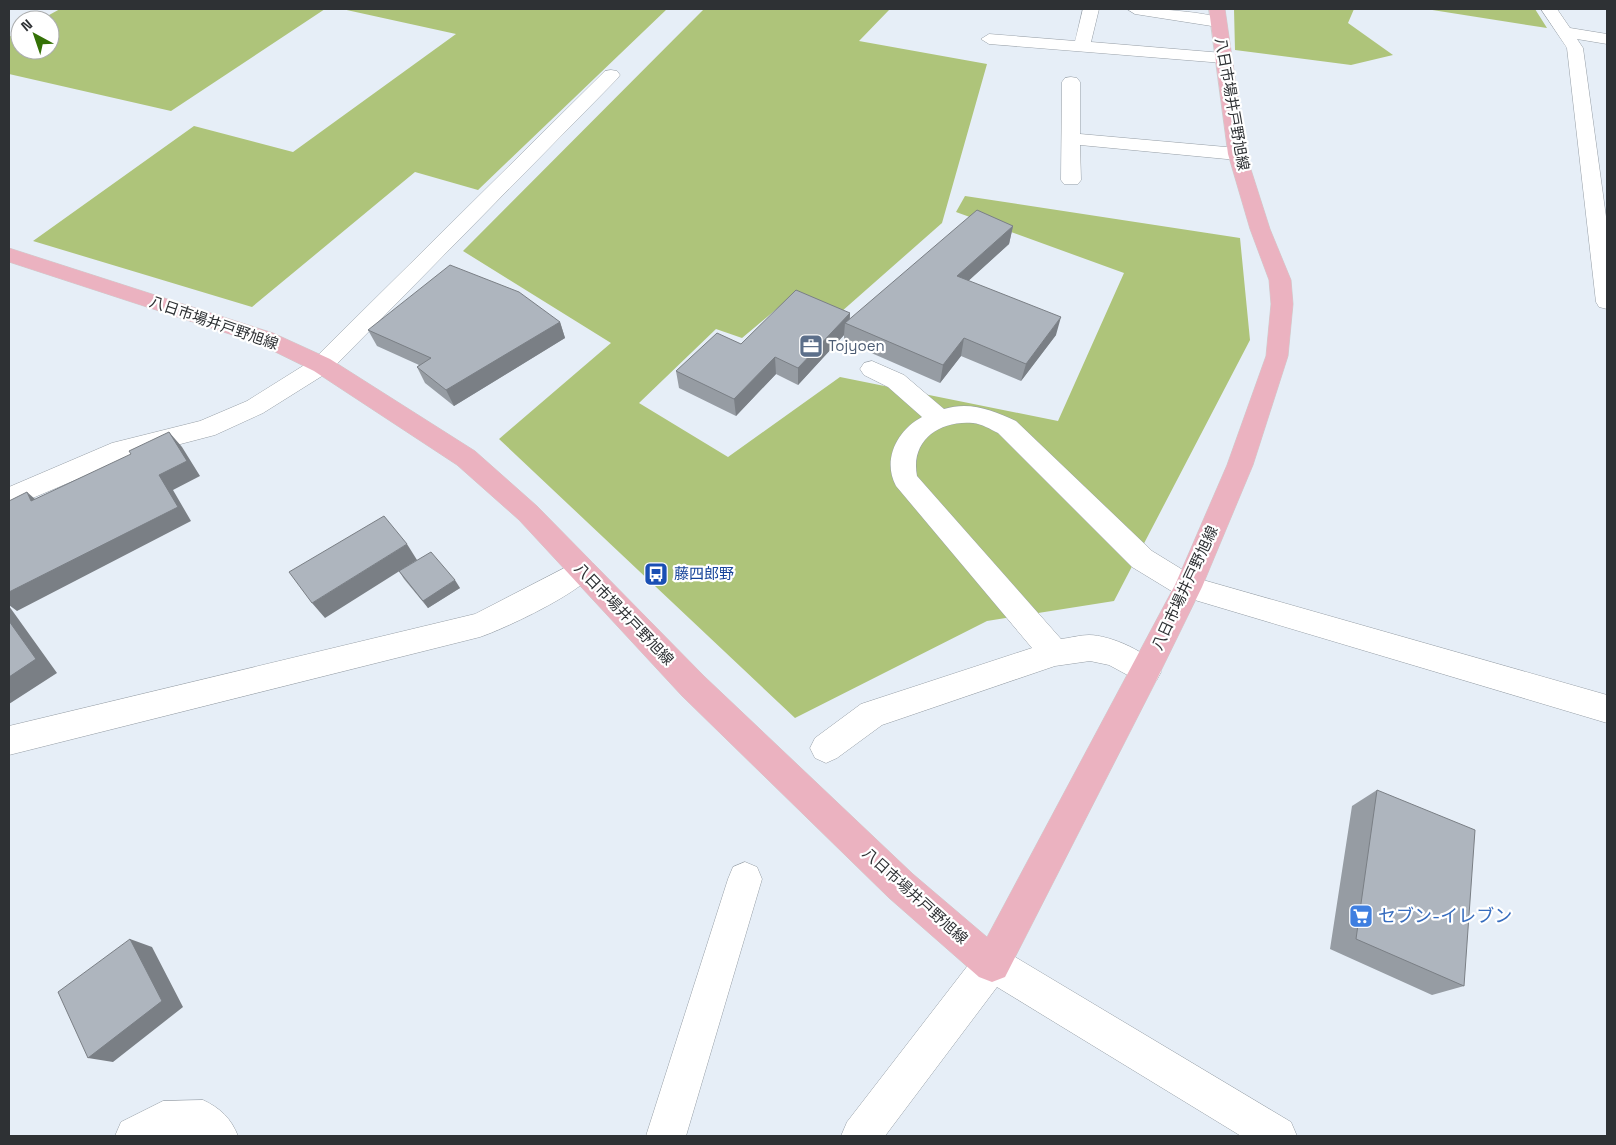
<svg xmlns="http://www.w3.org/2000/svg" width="1616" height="1145" font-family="'Space Grotesk','Noto Sans JP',sans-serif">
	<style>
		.forest { fill: #aec47a }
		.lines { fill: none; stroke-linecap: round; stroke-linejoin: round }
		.minor-casing { stroke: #969ea6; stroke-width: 1 }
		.major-casing { stroke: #cdcece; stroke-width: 1 }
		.minor { fill: #fff; fill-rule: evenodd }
		.major { fill: #ebb2c0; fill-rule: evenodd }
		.wall { fill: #969ca3 }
		.shaded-wall { fill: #7a7f85 }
		.building { fill: #aeb5be; stroke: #7a7f85 }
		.labels { text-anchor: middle; stroke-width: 4.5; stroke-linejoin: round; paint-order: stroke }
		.street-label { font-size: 15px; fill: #2e3134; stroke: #fff }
		.service-label { font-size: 15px; fill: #4e5e75; stroke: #fff; text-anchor: start }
		.transit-label { font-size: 15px; fill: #164399; stroke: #fff; text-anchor: start }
		.near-shop-label { font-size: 18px; fill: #366cbe; stroke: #fff; text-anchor: start }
	</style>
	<rect width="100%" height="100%" fill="#e6eef7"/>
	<!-- forest -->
	<path class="forest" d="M60,9H325L171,111L9,74V37L20,31V50H50V20H40Z
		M342,9H667L478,190L415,172L252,307L33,241L194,126L293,152L456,34Z
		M704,9H890L859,41L987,64L942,223L841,312L798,291L742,338L716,329L639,403L728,457L840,377L1058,421L1124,273L956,212L965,196L1240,238L1250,340L1114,601L987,621L795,718L499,439L611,343L463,251Z
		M1234,9H1354L1348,23L1393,55L1351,65L1235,50Z
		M1426,9H1535L1547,28Z"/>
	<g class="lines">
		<!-- minor casing -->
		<g class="minor-casing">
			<path id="minor" d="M1083,9H1099L1091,42L1223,53L1229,54L1231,58L1229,62L1223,63L989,44L981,39L989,34L1075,41Z
				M1127,9C1142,8 1218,11 1226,22L1218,27L1135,14Z
				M1541,9H1557L1570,28L1607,34V44L1577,39L1583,48L1607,224V309L1599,307L1596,302L1567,48Z
				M611,70L617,71L620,75L617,79L330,371L263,413L215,435L127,458L9,508V487L112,443L200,421L247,401L314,359L605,71Z
				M1071,77L1077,78L1080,82V134L1237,148L1244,150L1246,154L1244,158L1237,160L1080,145L1081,180L1078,184H1064L1061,180L1062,82L1065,78Z
				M872,361L904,375L944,409C970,401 992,410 1016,421L1152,551L1196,578L1607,695V723L1178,595L1132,567L998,433C990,429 982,424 973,423C940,420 910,440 917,476L1061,639C1070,638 1080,635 1089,635C1110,635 1152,653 1161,672L1156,681L1146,685L1109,665L1090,661L1055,666L882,725L837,758L826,763L815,758L810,748L815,738L861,704L1032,648L896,486C882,460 897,430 922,417L888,387L864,375L860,369L864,363Z
				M582,559L592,562L596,570C585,591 504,629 480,637L9,755V726L475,614Z
				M745,862L757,867L762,879L686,1136H646L728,879L733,867Z
				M992,946L1005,951L1291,1122L1297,1136H1241L997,987L885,1136H841L847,1122L979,951Z
				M203,1100C220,1108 231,1118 238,1136H115L121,1122L163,1101Z"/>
		</g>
		<!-- major casing -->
		<g class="major-casing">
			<path id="major" d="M1209,9H1225L1246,154L1270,229L1291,280L1293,304L1288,356L1253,465L1202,587L1156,681L1005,977L992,982L979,977L889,898L682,696L519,520L457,465L314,371L257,343L9,262V248L273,333L330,359L475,451L537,506L704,676L913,874L987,937L1175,585L1227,465L1266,356L1271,304L1269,280L1250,229L1228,154Z"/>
		</g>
		<!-- minor -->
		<use href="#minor" class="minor"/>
		<!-- major -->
		<use href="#major" class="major"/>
	</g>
	<!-- wall -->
	<path class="wall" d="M1013,226L1009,244L968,281L1056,335L1021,381L961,356L940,383L844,341V335L798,385L776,374L736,416L679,388L676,371L741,344L850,313V319Z
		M560,322L565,338L454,406L425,383L417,367L419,365L377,346L368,330Z
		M399,571L460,588L428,608L404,579Z
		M1377,790L1464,986L1432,995L1330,949L1352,806Z"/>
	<!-- shaded-wall -->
	<path class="shaded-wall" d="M1013,226L1009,244L954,294L957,276Z
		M850,313L849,325L845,323L844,335L798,385V368Z
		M1061,317L1056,335L1021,381L1026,364Z
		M560,322L565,338L454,406L446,390Z
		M964,338L961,356L940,383L943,365Z
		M775,357L776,374L736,416L734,399Z
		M169,432L182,447L200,476L173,490L191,521L17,611L9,605V592L159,475Z
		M27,492L44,507L31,501Z
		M407,544L417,560L325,618L312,603Z
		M455,580L460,588L428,608L423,601Z
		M9,606L57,673L9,704Z
		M130,939L152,947L183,1007L113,1062L88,1058Z"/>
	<!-- building -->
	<path class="building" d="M977,210L1013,226L957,276L1061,317L1026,364L964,338L943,365L845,323Z
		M450,265L519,292L560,322L446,390L417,367L431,358L368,330Z
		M796,290L850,313L798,368L775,357L734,399L676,371L717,333L741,344Z
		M169,432L187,461L159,475L178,507L9,592V501L27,492L31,501L131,454L129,451Z
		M384,516L407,544L312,603L289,572Z
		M431,552L455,580L423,601L399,571Z
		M9,621L36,659L9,677Z
		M1377,790L1475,830L1464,986L1356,939Z
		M130,939L162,1001L88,1058L58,992Z"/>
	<!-- icons -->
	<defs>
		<g id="office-square" transform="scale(1.25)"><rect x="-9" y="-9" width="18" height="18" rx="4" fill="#5c6f8a" stroke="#fff"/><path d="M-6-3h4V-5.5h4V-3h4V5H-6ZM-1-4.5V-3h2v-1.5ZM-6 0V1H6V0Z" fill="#fff"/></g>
		<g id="bus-square" transform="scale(1.25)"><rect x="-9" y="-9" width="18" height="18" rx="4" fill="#1a4fb4" stroke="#fff"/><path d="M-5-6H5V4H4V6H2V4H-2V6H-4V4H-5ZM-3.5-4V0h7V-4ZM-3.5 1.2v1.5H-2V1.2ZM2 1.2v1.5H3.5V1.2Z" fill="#fff"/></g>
		<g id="supermarket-square" transform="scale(1.25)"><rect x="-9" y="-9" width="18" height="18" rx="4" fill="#3f7fe0" stroke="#fff"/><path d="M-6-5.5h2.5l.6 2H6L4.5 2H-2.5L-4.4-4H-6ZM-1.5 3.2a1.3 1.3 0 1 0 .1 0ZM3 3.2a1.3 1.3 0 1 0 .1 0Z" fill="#fff"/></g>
	</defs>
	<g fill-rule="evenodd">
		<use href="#office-square" x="811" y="346"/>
		<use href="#bus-square" x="656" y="574"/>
		<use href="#supermarket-square" x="1361" y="916"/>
	</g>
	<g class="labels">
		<!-- street labels -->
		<g class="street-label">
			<text transform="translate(1232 104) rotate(80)" y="5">八日市場井戸野旭線</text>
			<text transform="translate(214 323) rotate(19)" y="5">八日市場井戸野旭線</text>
			<text transform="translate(1185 588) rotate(-65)" y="5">八日市場井戸野旭線</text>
			<text transform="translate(624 614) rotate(46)" y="5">八日市場井戸野旭線</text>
			<text transform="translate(915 896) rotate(42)" y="5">八日市場井戸野旭線</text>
		</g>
		<!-- service labels -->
		<g class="service-label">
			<text x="828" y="351">Tojyoen</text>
		</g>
		<!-- transit labels -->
		<g class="transit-label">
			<text x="674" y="579">藤四郎野</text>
		</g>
		<!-- near-shop labels -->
		<g class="near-shop-label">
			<text x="1378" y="922">セブン-イレブン</text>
		</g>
	</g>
	<!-- border -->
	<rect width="1616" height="1145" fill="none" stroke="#2e3134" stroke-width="20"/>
	<!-- north arrow -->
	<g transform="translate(35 35) rotate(320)"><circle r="24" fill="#ffffff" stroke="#abadae"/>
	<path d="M0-4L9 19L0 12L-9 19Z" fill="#347106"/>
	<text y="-8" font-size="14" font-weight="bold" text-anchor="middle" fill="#2e3134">N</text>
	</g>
</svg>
